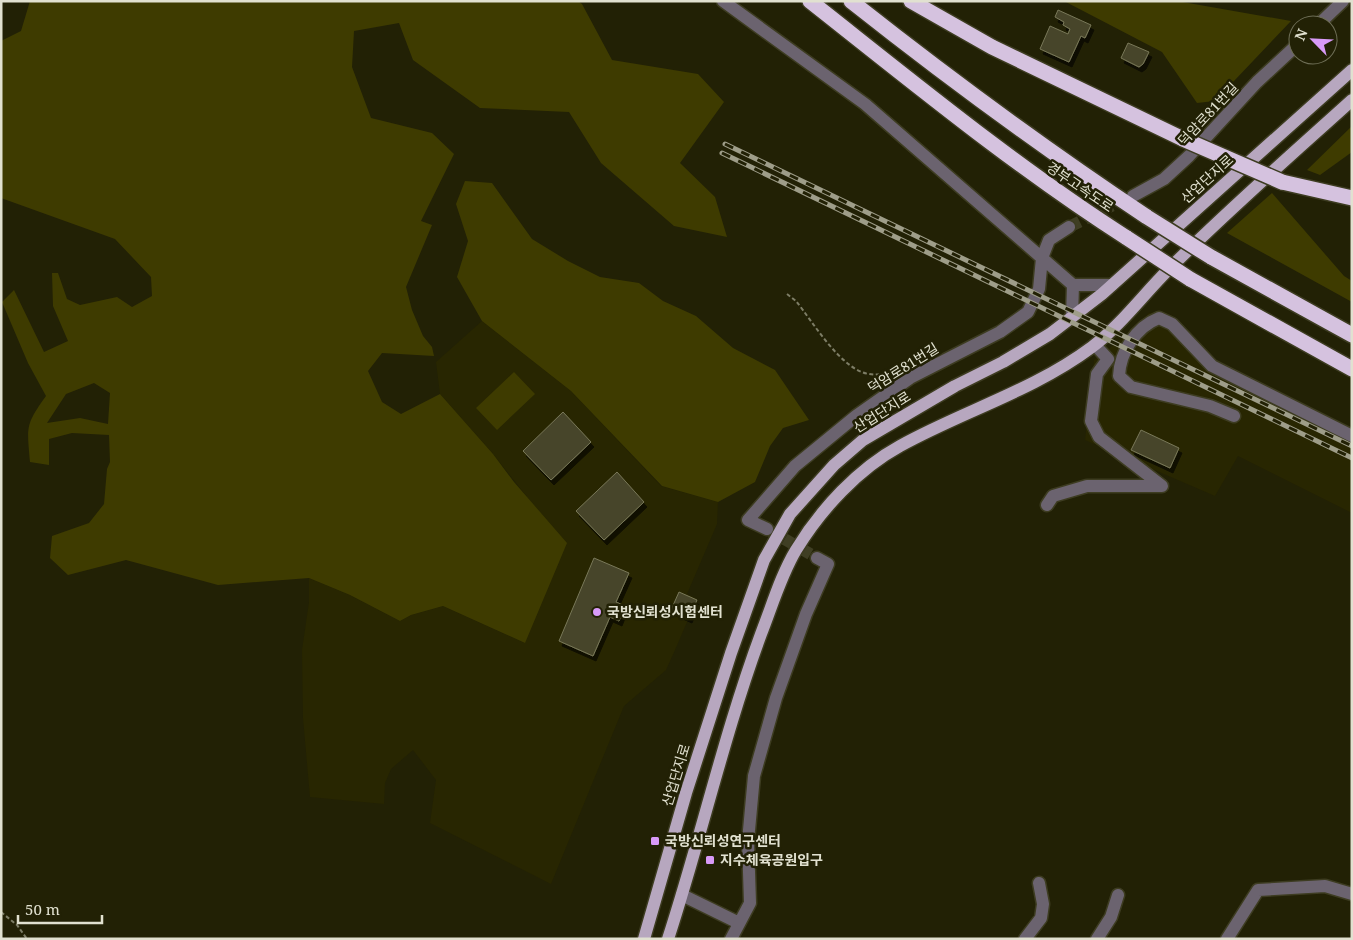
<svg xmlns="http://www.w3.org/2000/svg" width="1353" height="940" font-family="'Noto Serif','Noto Sans KR',serif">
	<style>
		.built { fill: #282601 }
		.green { fill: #3e3b00; fill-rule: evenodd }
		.building { fill: #464529; stroke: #797859; filter: url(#shadow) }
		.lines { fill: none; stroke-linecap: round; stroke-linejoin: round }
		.minor-tunnel { stroke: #3f3e23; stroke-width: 12; stroke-dasharray: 12 6; stroke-linecap: butt }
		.minor-casing { stroke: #3d3c21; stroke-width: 15 }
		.major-casing { stroke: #3d3c21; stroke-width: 15 }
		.highway-casing { stroke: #3d3c21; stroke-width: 18 }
		.path { stroke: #7d7d66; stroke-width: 2; stroke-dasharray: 4 2.5; stroke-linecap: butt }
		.minor { stroke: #6b636f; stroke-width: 12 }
		.major { stroke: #b7a7bf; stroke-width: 12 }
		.highway { stroke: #d5c2df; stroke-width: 15 }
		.rail-casing { stroke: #9e9d89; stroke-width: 5 }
		.rail { stroke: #222105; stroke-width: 3; stroke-dasharray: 9; stroke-linecap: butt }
		.highway-bridge-casing { stroke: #3d3c21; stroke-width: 18; stroke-linecap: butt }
		.highway-bridge { stroke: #d5c2df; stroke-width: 15 }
		.poi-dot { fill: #d89af8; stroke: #222105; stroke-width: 2 }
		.labels { text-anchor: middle; stroke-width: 5; stroke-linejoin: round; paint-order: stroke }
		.street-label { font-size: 14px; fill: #e1e1d0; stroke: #222105 }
		.poi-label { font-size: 14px; font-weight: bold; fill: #e1e1d0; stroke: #222105; text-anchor: start }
	</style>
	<defs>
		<filter id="shadow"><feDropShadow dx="3" dy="5" stdDeviation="0" flood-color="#0009"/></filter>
	</defs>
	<rect width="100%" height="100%" fill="#222105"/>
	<!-- built -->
	<path class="built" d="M1160,312L1175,318L1214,360L1352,429V513L1238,456L1215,496L1085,440L1094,360L1129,333L1149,313Z
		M482,321L571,391L661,486L718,502L717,524L687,594L697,599L675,650L666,670L624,706L551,884L430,823L436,780L413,750L391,769L385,783L384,804L310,797L303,718L302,650L309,602V578L350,595L400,621L411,615L443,606L525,643L527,497L493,454L440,394L436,362Z"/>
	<!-- green -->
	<path class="green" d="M30,1H578L582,4L612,60L698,74L724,102L680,163L715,197L727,237L674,226L601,163L569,112L480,108L413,60L399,23L354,31L352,67L371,118L432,133L454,154L421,221L432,225L406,287L412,310L423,336L432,347L434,356L382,353L368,371L382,402L401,414L440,394L493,454L514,482L567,543L525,643L443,606L411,615L400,621L350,595L309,578L218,585L126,560L68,575L50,558L52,536L89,523L104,504L107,469L110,462L109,435L72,433L49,439V465L30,462C27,427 25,425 46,396L28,363L2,302L14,290L44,352L68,341L53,306L52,273H58L67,299L80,305L117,297L132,307L152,296L151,277L115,239L1,198V41L21,31ZM94,383L110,393L108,424L80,418L47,423L66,394Z
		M1064,1H1177L1291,21L1215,101L1197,103L1162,52Z
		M1352,126V152L1320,175L1307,170Z
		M465,181L492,183L532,239L568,261L600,277L639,283L663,301L696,316L733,348L775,370L809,420L783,428L770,446L755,482L718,502L662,486L571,391L482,321L457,277L468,241L456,204Z
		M1272,193L1344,276L1352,281V302L1227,233Z
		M514,372L535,394L497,430L476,408Z"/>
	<!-- building -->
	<path class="building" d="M1058,10L1091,25L1085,38L1081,36L1069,62L1040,49L1050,26L1068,34L1070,29L1063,25L1064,22L1055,17Z
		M1128,43L1149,52L1143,64L1139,67L1121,58Z
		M563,412L591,442L551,480L523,451Z
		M1141,430L1179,448L1170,468L1131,450Z
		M617,472L644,502L604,540L576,511Z
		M594,558L629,573L616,602L625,606L619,621L610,617L593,656L559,641Z
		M679,592L697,600L689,618L671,610Z"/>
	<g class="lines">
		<!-- minor-tunnel -->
		<path class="minor-tunnel" d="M1069,227L1129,197
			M769,530L817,558"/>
		<!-- minor casing -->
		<g class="minor-casing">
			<path id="minor" d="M723,1L865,104L1073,285H1112
				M1318,25L1343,1
				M1133,196L1164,179L1189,156L1257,82L1298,44
				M1072,317L1073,285
				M1234,416L1210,406L1131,387L1119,376C1120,352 1136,327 1159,318L1172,324L1212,366L1352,436
				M1047,505L1053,496L1087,486H1162L1099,437L1091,421L1097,374L1108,359L1095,345
				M767,529L748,520L795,466L856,416L910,378L1000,332L1028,312L1039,289L1042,258L1049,240L1069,227
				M682,895L739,923
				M731,939L750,903L748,841L754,776L776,698L806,614L828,564L817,558
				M1025,939L1041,918L1043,904L1039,883
				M1097,939L1111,917L1118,895
				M1227,939L1258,890L1325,886L1352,894"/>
		</g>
		<!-- major casing -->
		<g class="major-casing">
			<path id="major" d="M644,939L686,793L731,653L764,560L790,514L834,465L863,440L955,386L1003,362L1050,334L1102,294L1352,70
				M668,939C701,838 724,734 761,634C772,606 781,575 796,550C821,509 858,469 900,446C963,411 1033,391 1092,347C1120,326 1143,295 1168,270C1227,211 1290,156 1352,100"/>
		</g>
		<!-- highway casing -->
		<g class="highway-casing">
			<path id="highway" d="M810,1C914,83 1016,167 1127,238
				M851,1C947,77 1045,149 1147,217
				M911,1L992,47L1183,139
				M1282,182L1352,198
				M1211,257L1352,335
				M1190,279L1352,369"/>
		</g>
		<!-- path -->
		<path class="path" d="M787,294L796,301C813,322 841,370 869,374C878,376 886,372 896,374
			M1,912L17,925L27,939"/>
		<!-- minor -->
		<use href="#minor" class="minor"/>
		<!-- major -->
		<use href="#major" class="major"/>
		<!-- highway -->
		<use href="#highway" class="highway"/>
		<!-- rail casing -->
		<g class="rail-casing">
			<path id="rail" d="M725,144L1352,446
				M722,153L1352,458"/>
		</g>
		<!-- rail -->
		<use href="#rail" class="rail"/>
		<!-- highway-bridge casing -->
		<g class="highway-bridge-casing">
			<path id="highway-bridge" d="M1183,139L1282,182
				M1147,217L1211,257
				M1127,238L1190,279"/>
		</g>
		<!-- highway-bridge -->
		<use href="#highway-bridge" class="highway-bridge"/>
	</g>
	<!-- markers -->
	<g class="poi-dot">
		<circle cx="597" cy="612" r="5"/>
		<rect x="650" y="836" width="10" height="10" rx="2.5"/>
		<rect x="705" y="855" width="10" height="10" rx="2.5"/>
	</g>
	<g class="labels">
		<!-- street labels -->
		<g class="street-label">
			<text transform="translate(1208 114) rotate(-47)" y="5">덕암로81번길</text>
			<text transform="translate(1207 179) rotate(-42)" y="5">산업단지로</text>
			<text transform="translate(1080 187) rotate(34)" y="5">경부고속도로</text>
			<text transform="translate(903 368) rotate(-32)" y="5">덕암로81번길</text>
			<text transform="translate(882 412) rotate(-32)" y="5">산업단지로</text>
			<text transform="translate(676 775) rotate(-73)" y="5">산업단지로</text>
		</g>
		<!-- poi labels -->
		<g class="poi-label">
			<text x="607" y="617">국방신뢰성시험센터</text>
			<text x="665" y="846">국방신뢰성연구센터</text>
			<text x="720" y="865">지수체육공원입구</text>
		</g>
	</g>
	<!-- border -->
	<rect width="1353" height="940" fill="none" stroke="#e1e1d0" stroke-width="5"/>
	<!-- north arrow -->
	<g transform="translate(1313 40) rotate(294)"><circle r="24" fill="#222105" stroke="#6e6e56"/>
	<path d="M0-4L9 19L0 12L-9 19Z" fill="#d89af8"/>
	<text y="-8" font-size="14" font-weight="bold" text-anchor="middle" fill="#e1e1d0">N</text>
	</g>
	<!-- scale -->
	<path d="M18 915v8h84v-8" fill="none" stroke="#e1e1d0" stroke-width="2.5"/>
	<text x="25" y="915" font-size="15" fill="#e1e1d0" stroke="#222105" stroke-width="4" paint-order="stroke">50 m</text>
</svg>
